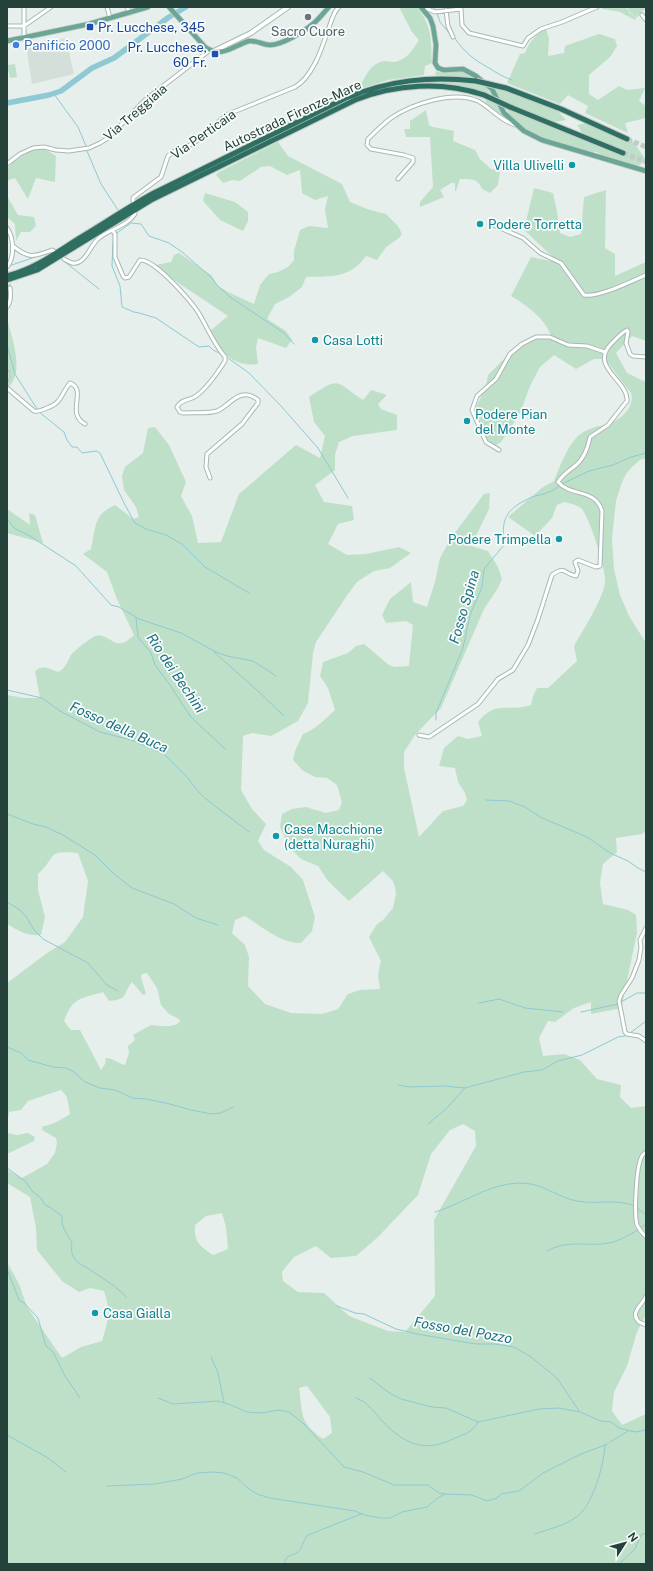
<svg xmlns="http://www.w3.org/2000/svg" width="653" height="1571" font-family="'Public Sans',sans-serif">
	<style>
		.built { fill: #d4dfda }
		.green { fill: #bfe0c8; fill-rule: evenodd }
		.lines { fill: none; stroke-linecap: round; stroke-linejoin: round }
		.stream { stroke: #8ec9d4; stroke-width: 1 }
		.river { stroke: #8ec9d4; stroke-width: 5.5 }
		.street-tunnel { stroke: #bfccc8; stroke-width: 3; stroke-dasharray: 3 1.5; stroke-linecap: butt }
		.highway-tunnel { stroke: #bfccc8; stroke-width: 5; stroke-dasharray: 5 2.5; stroke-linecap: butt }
		.street-casing { stroke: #a8b8b2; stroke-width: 5 }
		.secondary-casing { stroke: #a4bbb3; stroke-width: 6 }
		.primary-casing { stroke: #c2cac8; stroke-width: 6 }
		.highway-casing { stroke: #c2cac8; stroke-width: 7 }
		.street { stroke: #fff; stroke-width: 3 }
		.secondary { stroke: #fff; stroke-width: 4 }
		.primary { stroke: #6aa596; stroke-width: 4.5 }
		.highway { stroke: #2f6f62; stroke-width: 5 }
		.highway-bridge-casing { stroke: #c2cac8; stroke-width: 7; stroke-linecap: butt }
		.highway-bridge { stroke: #2f6f62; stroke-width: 5 }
		.worship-dot { fill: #6b7280; stroke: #f7fbf9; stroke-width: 1.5 }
		.transit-dot { fill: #1a4fb4; stroke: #f7fbf9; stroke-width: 1.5 }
		.shop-dot { fill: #3f7fe0; stroke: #f7fbf9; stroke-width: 1.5 }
		.culture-dot { fill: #0f9aa8; stroke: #f7fbf9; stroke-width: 1.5 }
		.labels { text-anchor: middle; stroke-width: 3.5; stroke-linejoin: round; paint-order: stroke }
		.transit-label { font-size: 13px; fill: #164399; stroke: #f7fbf9; text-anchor: start }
		.worship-label { font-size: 13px; fill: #5b616d; stroke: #f7fbf9 }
		.shop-label { font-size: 13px; fill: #366cbe; stroke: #f7fbf9; text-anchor: start }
		.street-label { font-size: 13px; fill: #24423a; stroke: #f7fbf9 }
		.culture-label { font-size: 13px; fill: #0d838f; stroke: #f7fbf9; text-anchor: start }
		.water-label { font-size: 14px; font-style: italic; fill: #1c6f80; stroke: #f7fbf9 }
	</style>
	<rect width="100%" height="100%" fill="#e6efeb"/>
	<!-- built -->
	<path class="built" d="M66,38L74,74L32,84L26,45Z"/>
	<!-- green -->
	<path class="green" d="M399,7H417C432,26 431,39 432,63L425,66L424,75L388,80L359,89C365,77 370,63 385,61C389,61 394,63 398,61C408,58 414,48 419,40L412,32Z
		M601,7H625L630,12L629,14L631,13L636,19L635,20L620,12L602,9Z
		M626,7H646V8L636,18Z
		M546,29L549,38L548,56L564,53L565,46L599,34L615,39L617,46L610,57L589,75V94L598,100L619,86L627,90L645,88L639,101L646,106V118L625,123L628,133L585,113L588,106L568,95L560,104L507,83L520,54L525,53C529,42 535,35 546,29Z
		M15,64L17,77L10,78L7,65Z
		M457,70C482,73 494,97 504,117L486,103L485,94L455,86L429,84V81L481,84L473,78L435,75L436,71L439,72Z
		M492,87L504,90L556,109L566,120L554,122L583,134L577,125L587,123L627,140L629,136L646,160L638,166L599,155V153L595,152L592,153C566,145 534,141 514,120C505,110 500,98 492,87Z
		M426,110L429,125L433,127L454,131L453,141L475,150L480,159L491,169L500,171L498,185L490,193L482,189C478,178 470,179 460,179L456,191H455V183H451L440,190L444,197L420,207V202L433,187L430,137H406L404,129H410V121Z
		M278,142L288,156L342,184L350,202L367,209L386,214L398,226L402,234L399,238L386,247L377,260L366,256C349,279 332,276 306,277L302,287L289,297L275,304L267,319L286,331L292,340L286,348L258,338L256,347L258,364C232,367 221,352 210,331L228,316L156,268V265L171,262L174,255L179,253L211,275L218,286L228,292L254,304L260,285L269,274L278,272L288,267L294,260V251L300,230L309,226L328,228L325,210L328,196L315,200L302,193L300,170L287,175L270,166L261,167L240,181L232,180L223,183L216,175L219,172Z
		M43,148L56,156L55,182L36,178L28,199L15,178L7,181V169C16,157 29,151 43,148Z
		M534,188L553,193L557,212L560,233L570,237L581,234L584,197L606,190L605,248L615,254V276L646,262V341L632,336L616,353L627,373L646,382V458L640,460L632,467L626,474L622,482L616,501L612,538L614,569L620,595L629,616L646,643V831L642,834L616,838L617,852L603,864L600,883L603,904L628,910L636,915L637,933L622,1005L617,1009L591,1014V1002L574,1008L555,1022L548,1021L539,1038L543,1056L564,1054L580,1060L597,1079L621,1085L620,1097L631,1108L646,1106V1315L637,1332L627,1366L614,1392L612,1411L622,1425L646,1414V1564H7V1262L19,1284L27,1307L62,1358L81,1347L102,1341C108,1321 111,1312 104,1291L90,1288L79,1292L62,1281L37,1250L36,1228L30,1197L7,1183V1170L22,1178L47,1164L55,1153L57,1143L56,1138L42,1130L43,1126C51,1126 64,1118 70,1114L67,1097L61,1090L28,1101L21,1110L9,1112L7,1124V983L47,953L65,942L83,917L88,881L78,853C45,850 58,856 38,874V890L45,917L41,935C29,937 17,930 7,924V695L24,698H40L35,671C43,664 50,669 58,672C66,668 67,662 71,655C74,651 88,640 93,637C110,629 113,656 134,635L117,599L107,572L83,554L91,549C96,527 93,515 115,505L133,519L139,517L136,507L124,490L122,476L125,467L143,453L148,428L155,427L169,445L186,482L181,496L192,516L198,543L221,542L239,494L296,445L320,458L325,436L314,422L309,397C341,376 334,381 363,400L371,390L387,395L378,404L381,409L397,415V430L353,436L339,442L335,455V470L315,485L324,502L352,506L354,520L338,524L328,544L347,555L366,554L399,547L411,553L390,568L374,571L357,582L348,594L316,642L313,653L308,703L298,721L271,736L252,733L243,736L241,790L252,809L266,824L258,841L264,850L291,867L303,880L315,917L312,931L301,943C281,944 261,926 245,916L235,920L232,933L245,945L249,957L248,986L265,1004L291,1013L322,1014L338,1009L348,994L360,990L380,989L378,974L381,961L369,937L377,924L383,920L393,908L396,894L395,887L393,881L383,871L349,901L328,881L318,866L301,859L291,849L280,827L282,814L292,809L306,807L326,813L339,810L342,802L337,785L327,778L315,777L302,770L293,760L295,751L303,734C315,730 325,719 335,710L328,688L320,676L323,662L348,653L356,646L364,644L389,665L394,667L409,666L413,625L406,621L386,623L382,615L390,599L411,582L413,602L427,607L435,582L440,558L451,538L484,494L490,493L489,509L471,546L488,551L498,567L502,579L498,588L484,609L441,708L415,735L404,752V768L419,837L443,811L463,806L467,800L465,793L458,782L455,768L439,766L444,748L458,736L468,739L482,736L478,722C497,699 507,713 531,705L533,696L537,688H548L577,661L574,646C583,630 602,601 605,583C607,572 589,515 581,508C577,505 569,503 564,502L557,505L552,518L535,536L508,517L543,487L554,481C560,466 566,449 577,437C580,434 586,430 590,429C596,426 604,426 610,423C622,419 635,406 631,393L605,359H594L576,369L554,355L540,367L530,386L522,408L517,418L501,442L496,445L489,443L486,439L483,426L478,417L476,408L486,385L488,375L520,343L536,335L551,336C545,318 527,306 511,296L531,257L551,261L554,258L524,230ZM147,973L157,988L161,1005L169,1014L179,1019L180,1022C173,1028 159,1026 151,1025L133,1035L135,1040L128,1046L129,1053L125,1065C119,1064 113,1058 106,1058L105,1064L101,1070L80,1030H71L64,1021C73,997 80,999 103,992L109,1001C129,999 122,995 132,982L143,995L146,994L141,977L142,974ZM463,1124L475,1131L476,1146L434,1220L435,1296L405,1332L388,1331L349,1316L324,1293L298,1292L283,1281L282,1272L294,1257L316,1246L331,1258L356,1256L377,1238L418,1195L431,1154L450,1130ZM222,1213L226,1227L228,1249L213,1255C199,1245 194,1242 195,1225L206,1216ZM307,1386L330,1417L332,1433L323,1439C299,1422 303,1415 299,1388Z
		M205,193L235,202L248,212V221L243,231L220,220L203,201Z
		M7,196L18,215L34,217L36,226L30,232H21L16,241L15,224L7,217Z
		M7,318C11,336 20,357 15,376C14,380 11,384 9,387L7,386Z
		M7,509L30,525L29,513L35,515L43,543L7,533Z
		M7,1133L17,1135L28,1133L35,1137L34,1141L7,1154Z"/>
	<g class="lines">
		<!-- stream -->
		<path class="stream" d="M434,7L435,9
			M437,13L440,22L450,34
			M454,37C465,53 473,59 489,68C497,73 503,77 512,80
			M54,94L78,127L86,146
			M87,151L101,184L118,210
			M117,233L131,223L141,224L149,236L169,243L182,252L211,277L217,285L230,297L284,333L294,344
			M113,242L112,266L120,286L122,307L134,312L139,313L156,318L199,347L209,346L213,350L221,354
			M65,262L99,289
			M9,266L38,256
			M7,345L15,374L37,409
			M228,358L249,373L281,406L318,448L348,498
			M39,412L64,432L67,440L72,447H77L82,453L96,451L100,453L125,505L135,523L146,529L166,535L182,544L205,567L249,593
			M562,484L589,471L613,465L631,457L646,453
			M7,519L14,528L30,536L76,566L111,605L119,607L139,619L181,633L216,652L227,656L253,661L276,676
			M136,618L138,637L151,653L155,665L170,685L190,716L225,749
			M214,652L258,691L284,716
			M7,690L42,698L60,711L100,732L131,740L164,754L187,777L197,790L206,799L249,832
			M436,720V713L463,648L470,615L482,587L484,569L504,545C502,523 503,512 524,501C528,499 531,497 535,496C544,494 553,492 560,485
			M486,800L509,801L525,807L542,818L587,837L610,853L628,861L638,868L646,872
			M7,814L33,824L46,827L63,835L95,855L113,873L132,888L174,904L196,918L218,925
			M7,902L20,910L27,918L34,930L43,939L88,963L107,985L118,991
			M621,1002L637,993H646
			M479,1003L499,999L525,1008L563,1012
			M581,1012L618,1004
			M630,1033L646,1021
			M7,1047L21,1053L28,1060L53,1067L66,1068L74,1072L85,1082L100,1088L115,1090L133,1098L146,1099L170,1104L191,1110L212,1114L221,1113L233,1107
			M398,1085L409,1087L444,1086L465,1088L524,1072L542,1070L558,1061L582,1055L618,1037L625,1036
			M428,1124L447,1108L465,1088
			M7,1168L25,1181L33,1192L40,1197L45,1205L51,1208L62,1216C61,1228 66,1231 71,1241C73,1245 70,1250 73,1256C77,1264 85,1266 92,1271C103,1279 118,1287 126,1297
			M637,1208L646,1215
			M435,1212C466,1203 496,1178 531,1184C547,1187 560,1198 577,1201C596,1205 616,1198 635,1206
			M641,1228L646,1224
			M547,1251C568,1239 587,1247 609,1243C619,1241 629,1235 638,1230
			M7,1269L19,1300L24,1303L38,1318L46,1346L53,1352L65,1376L80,1398
			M337,1306L355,1313L364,1314L396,1329L417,1334L476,1344H495L514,1347L531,1357L557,1378L579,1411
			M211,1357L218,1373L224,1402
			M370,1378L388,1392L401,1399L432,1407L446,1408L478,1422L539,1409L559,1408L580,1412L601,1421L611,1422L619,1428L631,1431
			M158,1398L173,1404L218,1401L231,1405L247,1412L262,1413L278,1410L289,1412L304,1424L344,1467L363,1472L394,1485H428L439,1493L445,1494
			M356,1398C368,1402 375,1413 383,1422C405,1444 424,1453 453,1439C464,1434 472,1433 478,1422
			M631,1431L635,1432L646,1430
			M7,1435L48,1458L66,1472
			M610,1442L628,1431
			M107,1486L155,1484L182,1479L197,1473L212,1472L224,1473L237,1478L249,1489L257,1494L270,1498L355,1511L365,1515L380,1518H390L402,1512L427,1507L439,1497L445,1494L472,1495L487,1501L497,1498L501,1494L519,1491L543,1473L581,1454L608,1444
			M535,1534C548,1529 564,1526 575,1518C593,1507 604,1464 605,1445
			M9,1564H20
			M284,1564C287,1553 291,1557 298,1552C302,1549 303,1540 308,1535L361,1514
			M619,1564L635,1549L641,1535L646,1533"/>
		<!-- river -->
		<path class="river" d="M7,103L49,95L61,91L92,68L114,58L169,17L186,7"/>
		<!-- street-tunnel -->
		<path class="street-tunnel" d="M7,271L10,288"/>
		<!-- highway-tunnel -->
		<path class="highway-tunnel" d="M627,139L646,147
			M623,153L646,162"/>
		<!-- street casing -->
		<g class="street-casing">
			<path id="street" d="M107,7L110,18
				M127,7L130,13
				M423,7L435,12L461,9L462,25L469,33L523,46L528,38L541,29L562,22L597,7
				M446,10L448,26L453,37
				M642,15L646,20
				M7,26H24L51,7
				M24,39V7
				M7,164L20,154L33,148L44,147L56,150L69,151L89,148L100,143L108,138L145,100L210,50
				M398,179L413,162V158L404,155L371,149L367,145L368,139C375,132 383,124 391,118C412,104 453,90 478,101C491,108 502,122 516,125
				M133,201V198L138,194L161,177L168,156L173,152L183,149L198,140L226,115L295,87C312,77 321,51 327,33C331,24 332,13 339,7
				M491,224L523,238L540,253L561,263L584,295C598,298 632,281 646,275
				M7,228C14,238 15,257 7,267
				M113,231L115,234V257L123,276L125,278L129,277L140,260C155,259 194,304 201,317C210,333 213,342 225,357V361C218,372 206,389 196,396C189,401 181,399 177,407L180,412L183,413C194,412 207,414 217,411C230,406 240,385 258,400V403L242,424L207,454L206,467L210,478
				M13,246C29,259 33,257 52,250L54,251
				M64,259C69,262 74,265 79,262C88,258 91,244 99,238C110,229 126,227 135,214
				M7,307C11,302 11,295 10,288
				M7,372V379
				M7,388L34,411C39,412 42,410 47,408C63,402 60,395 70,383C88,390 65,413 85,424
				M499,450L486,442L472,410L477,396L496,379L510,354L522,344L536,337H550L568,345L587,346L605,352
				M419,735L429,737L478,704L498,679L513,670L528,645L538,619L552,575C565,565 564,574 576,576L578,571L575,562L578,560L596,567L600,566L602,511C595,488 571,497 558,482C563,474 569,471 576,465C585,458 588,447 590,437L608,425L627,401C629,381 589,367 611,344C615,340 621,333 627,330L628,332L626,343L630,354L633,356L646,357
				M646,928L640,940L641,947L639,960L632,978L621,995L619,1001L625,1032L627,1034L639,1036L646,1041
				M646,1152C645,1153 642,1155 642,1156C636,1166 634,1214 637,1225C639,1229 643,1234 646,1237
				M646,1296C643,1305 629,1312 639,1322L646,1325"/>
		</g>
		<!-- secondary casing -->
		<g class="secondary-casing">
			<path id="secondary" d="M214,51L251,33L288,7"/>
		</g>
		<!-- primary casing -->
		<g class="primary-casing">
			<path id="primary" d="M169,7L205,47C223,59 234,45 249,41C256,40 263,45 270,45C282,45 305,31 314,23C320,18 324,12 329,7
				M421,7L430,18L433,26L436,45L435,63L438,68L444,70L463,69L476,76L492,89L504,113L524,131L542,140L646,171
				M7,41L89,24L148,7"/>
		</g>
		<!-- highway casing -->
		<g class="highway-casing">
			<path id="highway" d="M506,88L561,109L627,139
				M510,107L623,153
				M7,276C34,269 55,254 78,239C103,224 127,208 152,194L346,98C390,80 429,76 476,81
				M7,280L37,270L151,200L355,100C395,84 442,81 484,95"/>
		</g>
		<!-- street -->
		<use href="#street" class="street"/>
		<!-- secondary -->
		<use href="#secondary" class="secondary"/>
		<!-- primary -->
		<use href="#primary" class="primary"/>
		<!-- highway -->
		<use href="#highway" class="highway"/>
		<!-- highway-bridge casing -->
		<g class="highway-bridge-casing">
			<path id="highway-bridge" d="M476,81L506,88
				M484,95L510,107"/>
		</g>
		<!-- highway-bridge -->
		<use href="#highway-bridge" class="highway-bridge"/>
	</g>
	<!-- markers -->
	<circle class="worship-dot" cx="308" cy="17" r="4"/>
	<g class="transit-dot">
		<rect x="86" y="23" width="8" height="8" rx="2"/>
		<rect x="211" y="50" width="8" height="8" rx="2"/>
	</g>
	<circle class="shop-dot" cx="16" cy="45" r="4"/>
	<g class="culture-dot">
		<circle cx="572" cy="165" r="4"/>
		<circle cx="480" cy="224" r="4"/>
		<circle cx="315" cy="340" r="4"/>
		<circle cx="467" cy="421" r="4"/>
		<circle cx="559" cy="539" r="4"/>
		<circle cx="276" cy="836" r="4"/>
		<circle cx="95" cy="1313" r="4"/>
	</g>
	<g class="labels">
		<!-- transit labels -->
		<g class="transit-label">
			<text x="98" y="32">Pr. Lucchese, 345</text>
			<text x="207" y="52" text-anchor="end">Pr. Lucchese,<tspan x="207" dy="15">60 Fr.</tspan></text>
		</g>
		<!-- worship labels -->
		<g class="worship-label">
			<text x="308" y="36">Sacro Cuore</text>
		</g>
		<!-- shop labels -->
		<g class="shop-label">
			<text x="24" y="50">Panificio 2000</text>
		</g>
		<!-- street labels -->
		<g class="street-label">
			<text transform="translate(135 112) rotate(-41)" y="5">Via Treggiaia</text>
			<text transform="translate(292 115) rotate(-25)" y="5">Autostrada Firenze-Mare</text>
			<text transform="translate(203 134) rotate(-35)" y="5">Via Perticaia</text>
		</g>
		<!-- culture labels -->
		<g class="culture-label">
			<text x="564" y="170" text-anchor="end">Villa Ulivelli</text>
			<text x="488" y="229">Podere Torretta</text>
			<text x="323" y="345">Casa Lotti</text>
			<text x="475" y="419">Podere Pian<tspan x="475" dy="15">del Monte</tspan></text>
			<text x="551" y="544" text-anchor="end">Podere Trimpella</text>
			<text x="284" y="834">Case Macchione<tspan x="284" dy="15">(detta Nuraghi)</tspan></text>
			<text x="103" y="1318">Casa Gialla</text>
		</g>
		<!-- water labels -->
		<g class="water-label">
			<text transform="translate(464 607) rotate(-74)" y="5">Fosso Spina</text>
			<text transform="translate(176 673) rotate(56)" y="5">Rio dei Bechini</text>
			<text transform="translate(119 727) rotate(24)" y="5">Fosso della Buca</text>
			<text transform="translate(463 1330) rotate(10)" y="5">Fosso del Pozzo</text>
		</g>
	</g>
	<!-- border -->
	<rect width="653" height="1571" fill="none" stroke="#24423a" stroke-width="16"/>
	<!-- north arrow -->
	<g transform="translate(625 1543) rotate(54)" stroke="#f7fbf9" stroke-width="3" paint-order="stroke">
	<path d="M0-3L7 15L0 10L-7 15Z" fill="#24423a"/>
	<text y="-6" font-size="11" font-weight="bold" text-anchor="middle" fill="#24423a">N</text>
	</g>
</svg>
